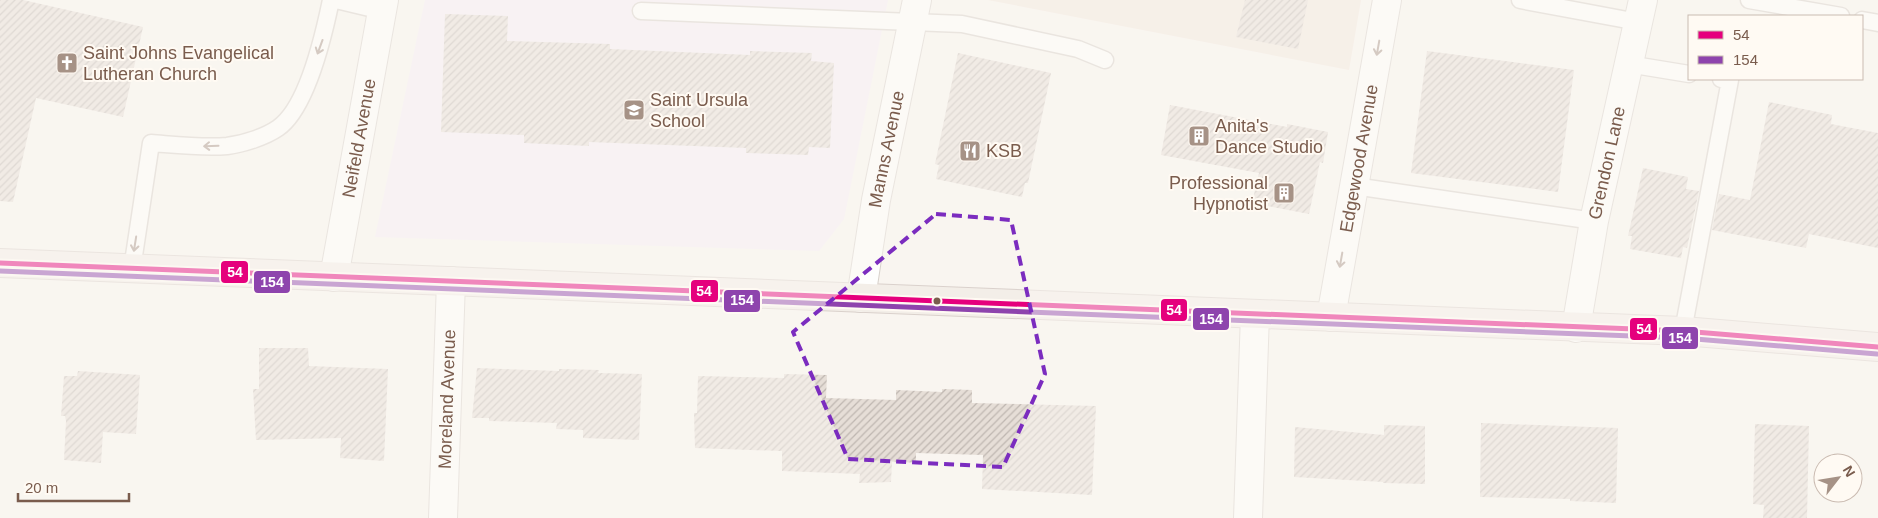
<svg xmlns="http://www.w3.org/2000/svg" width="1878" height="518" font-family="Helvetica,sans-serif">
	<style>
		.residential { fill: #f2e8de }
		.education { fill: #f6eef6 }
		.building { fill: url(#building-hatch) }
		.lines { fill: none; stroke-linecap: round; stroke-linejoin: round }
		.service-casing { stroke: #d7d1cb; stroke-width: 19 }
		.minor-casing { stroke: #d7d1cb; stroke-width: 30 }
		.primary-casing { stroke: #dad1cc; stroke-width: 30 }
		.service { stroke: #fefefd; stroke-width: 16 }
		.minor { stroke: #fefefd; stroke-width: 28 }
		.primary { stroke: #f3eee8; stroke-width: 28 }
		.bus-1-casing { stroke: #fffaf3; stroke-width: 9 }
		.bus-2-casing { stroke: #fffaf3; stroke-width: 9 }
		.bus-1 { stroke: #e5007d; stroke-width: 5 }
		.bus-2 { stroke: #8e44ad; stroke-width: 5 }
		.oneway { stroke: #a8958b }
		.marked { fill: none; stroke: #7b2cbf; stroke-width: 4; stroke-dasharray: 10 6; stroke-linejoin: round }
		.bus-dot { fill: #7a5c4d; stroke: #fffaf3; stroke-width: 2 }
		.labels { text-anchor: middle; stroke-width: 4; stroke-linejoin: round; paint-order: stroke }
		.poi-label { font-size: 18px; fill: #7a5c4d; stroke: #fffaf3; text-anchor: start }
		.street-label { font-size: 18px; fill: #7a5c4d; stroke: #fffaf3 }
		.line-badge { stroke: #fffaf3; stroke-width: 2 }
		.badge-label { font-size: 14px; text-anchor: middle; font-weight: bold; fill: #fff }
	</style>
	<defs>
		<pattern id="building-hatch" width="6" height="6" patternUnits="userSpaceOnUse" patternTransform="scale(1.25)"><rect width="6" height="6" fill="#e6ded7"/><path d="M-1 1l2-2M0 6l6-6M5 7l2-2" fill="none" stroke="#bfb7b1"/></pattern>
	</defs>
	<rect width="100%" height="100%" fill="#f9f5f0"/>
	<!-- residential -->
	<path class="residential" d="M988,0H1361L1349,70Z"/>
	<!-- education -->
	<path class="education" d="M425,0H888L844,219L819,251L375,237Z"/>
	<!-- building -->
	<path class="building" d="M0,0H23L143,27L123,117L36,98L13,202L0,201Z
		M1245,0H1308L1298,49L1236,37Z
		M445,14L508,16L507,41L610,44V49L750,55V51L812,53L811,61L834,63L830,148L809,147L808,155L746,153V148L589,142V146L524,143V135L441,132Z
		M1427,51L1574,70L1558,192L1411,173Z
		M958,53L1051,73L1028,183H1025L1022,197L936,179L939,165L935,164Z
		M1769,102L1832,115L1831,124L1878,133V248L1809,234L1806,248L1712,230L1719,194L1750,200Z
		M1170,105L1287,127V124L1328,132L1323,163L1320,162L1309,214L1252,203L1259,173L1161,155Z
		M1643,168L1688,177L1686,189L1699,191L1687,248L1683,247L1681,258L1630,249L1632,236H1628Z
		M259,348H308L309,366L388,369L384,461L340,458L341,438L256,440L253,389H259Z
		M477,368L559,371V369L599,370L598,373L642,374L639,440L583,438V430L556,429L557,423L489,421V418H472Z
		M78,371L140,375L136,434L103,432L101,463L64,460L66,421L65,416H61L64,376H77Z
		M784,374L827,375L826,398L896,400V390L942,392V389L972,390V403L1096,406L1092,495L982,489L983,455L916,453V463L892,462L891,482L859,483L860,474L782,471V451L695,448L694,413H697L698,376L784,378Z
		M1481,423L1618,428L1616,503L1570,501V499L1480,497Z
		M1755,424L1809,426L1807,518H1763L1764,505L1753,504Z
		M1384,425L1425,426V484L1383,483V482L1294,477L1295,427L1384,435Z"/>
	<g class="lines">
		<!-- service casing -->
		<g class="service-casing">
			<path id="service" d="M336,0L382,11
				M1520,0L1638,22
				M1749,0L1841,16
				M641,11L962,24L1078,49L1105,60
				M1862,20L1878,23
				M1628,64L1689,74
				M1354,186L1594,221
				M132,269L151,143C177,145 202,148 227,146C243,144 265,137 278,128C307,108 324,34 331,0
				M1683,331L1730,80L1721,79"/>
		</g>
		<!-- minor casing -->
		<g class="minor-casing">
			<g id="minor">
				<path id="s1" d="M334,277L384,0"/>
				<path id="s2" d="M861,298L876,200L917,0"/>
				<path id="s3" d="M1331,317L1387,0"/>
				<path id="s4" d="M1576,328L1594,221L1643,0"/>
				<path id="s5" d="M443,518L451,281"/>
				<path d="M1248,518L1255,314"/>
			</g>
		</g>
		<!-- primary casing -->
		<g class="primary-casing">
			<path id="primary" d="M0,263L1683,331L1878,347"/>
		</g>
		<!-- service -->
		<use href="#service" class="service"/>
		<!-- minor -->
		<use href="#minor" class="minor"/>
		<!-- primary -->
		<use href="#primary" class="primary"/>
		<!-- bus-1 casing -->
		<g class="bus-1-casing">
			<path id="bus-1" d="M0,263L1683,331L1878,347"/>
		</g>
		<!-- bus-2 casing -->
		<g class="bus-2-casing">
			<path id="bus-2" d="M0,271L1683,338L1877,354"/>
		</g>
		<!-- bus-1 -->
		<use href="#bus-1" class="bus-1"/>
		<!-- bus-2 -->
		<use href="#bus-2" class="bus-2"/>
	</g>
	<!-- one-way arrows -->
	<defs><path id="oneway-shaft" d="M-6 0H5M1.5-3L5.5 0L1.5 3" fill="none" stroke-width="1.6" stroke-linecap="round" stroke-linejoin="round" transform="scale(1.25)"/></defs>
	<g class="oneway">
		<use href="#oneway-shaft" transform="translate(320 47) rotate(110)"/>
		<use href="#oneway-shaft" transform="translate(1378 48) rotate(100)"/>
		<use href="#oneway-shaft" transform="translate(211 146) rotate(178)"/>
		<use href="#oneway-shaft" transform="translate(135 244) rotate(99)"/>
		<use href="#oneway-shaft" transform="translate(1341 260) rotate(100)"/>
	</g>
	<!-- marked area -->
	<path d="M0 0H1878V518H0ZM936,214L1011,220L1045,374L1003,467L848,459L793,332Z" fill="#f9f5f0" fill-opacity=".55" fill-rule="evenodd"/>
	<path class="marked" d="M936,214L1011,220L1045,374L1003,467L848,459L793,332Z"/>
	<!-- icons -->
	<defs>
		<g id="church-square" transform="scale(1.125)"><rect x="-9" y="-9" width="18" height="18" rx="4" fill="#a69286" stroke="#fffaf3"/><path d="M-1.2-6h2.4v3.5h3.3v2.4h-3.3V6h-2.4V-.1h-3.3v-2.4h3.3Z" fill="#fff"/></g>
		<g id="school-square" transform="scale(1.125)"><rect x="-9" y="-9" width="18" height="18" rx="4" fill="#a69286" stroke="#fffaf3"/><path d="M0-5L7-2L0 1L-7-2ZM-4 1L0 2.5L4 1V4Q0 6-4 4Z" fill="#fff"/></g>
		<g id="building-square" transform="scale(1.125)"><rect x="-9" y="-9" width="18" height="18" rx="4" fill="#a69286" stroke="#fffaf3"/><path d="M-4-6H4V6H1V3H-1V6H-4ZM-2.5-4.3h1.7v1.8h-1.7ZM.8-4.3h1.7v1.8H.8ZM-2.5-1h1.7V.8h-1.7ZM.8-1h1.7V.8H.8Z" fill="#fff"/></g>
		<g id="restaurant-square" transform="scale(1.125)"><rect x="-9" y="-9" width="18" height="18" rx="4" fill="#a69286" stroke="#fffaf3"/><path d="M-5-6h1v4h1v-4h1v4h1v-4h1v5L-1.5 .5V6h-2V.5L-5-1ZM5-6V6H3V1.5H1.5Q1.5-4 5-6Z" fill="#fff"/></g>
	</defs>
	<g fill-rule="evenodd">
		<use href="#church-square" x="67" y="63"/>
		<use href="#school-square" x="634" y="110"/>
		<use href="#building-square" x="1199" y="136"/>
		<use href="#restaurant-square" x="970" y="151"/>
		<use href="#building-square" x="1284" y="193"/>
	</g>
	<!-- markers -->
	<circle class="bus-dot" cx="937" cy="301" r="4.5"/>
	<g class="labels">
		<!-- poi labels -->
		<g class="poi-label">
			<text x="83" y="59">Saint Johns Evangelical<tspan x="83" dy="21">Lutheran Church</tspan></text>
			<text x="650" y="106">Saint Ursula<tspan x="650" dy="21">School</tspan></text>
			<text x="1215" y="132">Anita's<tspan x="1215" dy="21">Dance Studio</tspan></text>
			<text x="986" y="157">KSB</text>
			<text x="1268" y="189" text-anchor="end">Professional<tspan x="1268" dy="21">Hypnotist</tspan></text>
		</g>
		<!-- street labels -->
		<g class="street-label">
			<text dy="6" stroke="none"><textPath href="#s1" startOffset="141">Neifeld Avenue</textPath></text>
			<text dy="6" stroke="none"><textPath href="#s2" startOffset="151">Manns Avenue</textPath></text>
			<text dy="6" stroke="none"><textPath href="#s3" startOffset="161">Edgewood Avenue</textPath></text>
			<text dy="6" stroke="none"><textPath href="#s4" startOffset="168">Grendon Lane</textPath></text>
			<text dy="6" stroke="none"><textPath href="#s5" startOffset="119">Moreland Avenue</textPath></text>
		</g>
	</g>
	<g class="line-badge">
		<rect x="220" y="260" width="29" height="24" rx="5" fill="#e5007d"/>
		<rect x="253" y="270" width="38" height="24" rx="5" fill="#8e44ad"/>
		<rect x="690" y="279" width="29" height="24" rx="5" fill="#e5007d"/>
		<rect x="723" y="289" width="38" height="24" rx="5" fill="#8e44ad"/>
		<rect x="1160" y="298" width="28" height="24" rx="5" fill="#e5007d"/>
		<rect x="1192" y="307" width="38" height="24" rx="5" fill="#8e44ad"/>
		<rect x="1629" y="317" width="29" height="24" rx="5" fill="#e5007d"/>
		<rect x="1661" y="326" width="38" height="24" rx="5" fill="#8e44ad"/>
	</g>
	<g class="badge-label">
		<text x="235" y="277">54</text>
		<text x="272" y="287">154</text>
		<text x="704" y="296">54</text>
		<text x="742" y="305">154</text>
		<text x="1174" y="315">54</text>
		<text x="1211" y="324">154</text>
		<text x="1644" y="334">54</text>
		<text x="1680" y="343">154</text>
	</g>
	<!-- legend -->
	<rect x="1688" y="15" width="175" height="65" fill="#fffaf3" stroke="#cabbb1"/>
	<rect x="1698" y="31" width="25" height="8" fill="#e5007d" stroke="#cabbb1"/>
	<text x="1733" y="40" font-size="15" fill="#7a5c4d">54</text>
	<rect x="1698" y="56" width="25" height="8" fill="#8e44ad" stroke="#cabbb1"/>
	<text x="1733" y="65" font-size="15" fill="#7a5c4d">154</text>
	<!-- north arrow -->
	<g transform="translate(1838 478) rotate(59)"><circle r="24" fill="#fffaf3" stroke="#cabbb1"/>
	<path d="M0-4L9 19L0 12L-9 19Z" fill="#a69286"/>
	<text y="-8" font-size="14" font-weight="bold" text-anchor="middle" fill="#7a5c4d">N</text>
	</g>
	<!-- scale -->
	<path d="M18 493v8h111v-8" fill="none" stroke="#7a5c4d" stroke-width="2.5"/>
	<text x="25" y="493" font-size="15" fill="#7a5c4d" stroke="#fffaf3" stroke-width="4" paint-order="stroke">20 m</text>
</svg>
